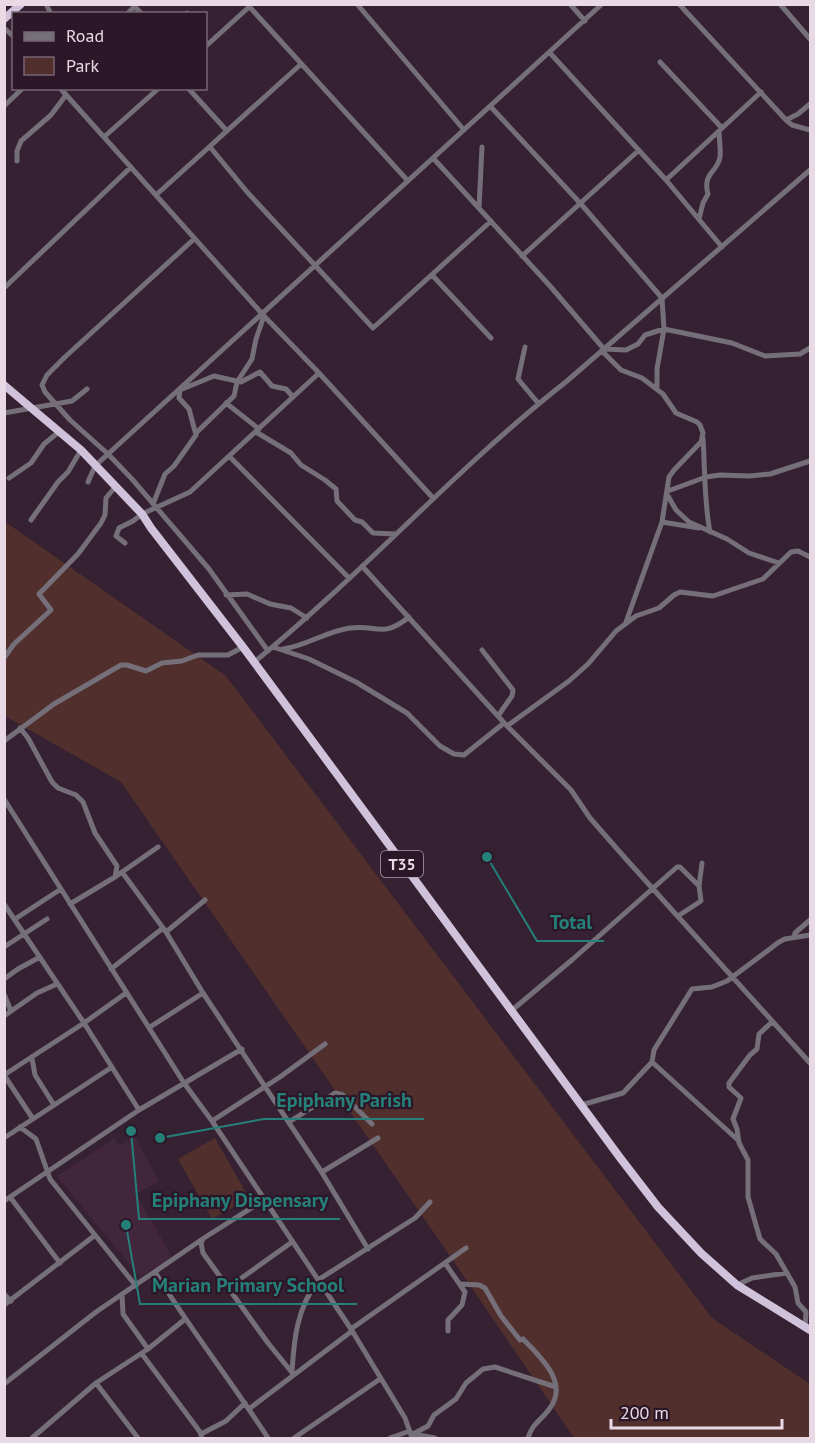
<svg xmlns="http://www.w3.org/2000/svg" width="815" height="1443" font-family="'PT Sans',sans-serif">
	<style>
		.built { fill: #42263c }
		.green { fill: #502f2d }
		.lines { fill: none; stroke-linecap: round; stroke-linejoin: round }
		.minor { stroke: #756f7a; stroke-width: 5 }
		.trunk { stroke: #d1c2dc; stroke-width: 8 }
		.labels { text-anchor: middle; stroke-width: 4.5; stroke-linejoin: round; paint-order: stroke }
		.shield { fill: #2c1728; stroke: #b09fac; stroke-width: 1.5 }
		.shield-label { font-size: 16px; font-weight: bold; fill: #e8d9e4 }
		.leader { fill: none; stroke: #25807a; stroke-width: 2 }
		.callout-dot { fill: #25807a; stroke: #2c1728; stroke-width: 2 }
		.callout-label { font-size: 20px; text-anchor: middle; font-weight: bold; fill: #25807a; stroke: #2c1728; stroke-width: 4.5; stroke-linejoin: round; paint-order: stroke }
	</style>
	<rect width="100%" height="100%" fill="#362132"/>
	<!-- built -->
	<path class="built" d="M114,1137L119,1146L135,1137L159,1181L136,1194L172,1257L140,1277L57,1176L104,1146Z"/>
	<!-- green -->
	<path class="green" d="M4,521L226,676L712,1318L810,1384V1438H574L448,1253L121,782L5,716Z
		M215,1138L249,1198L212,1219L178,1159Z"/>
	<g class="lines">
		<!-- minor -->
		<path class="minor" d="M46,4L51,14
			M247,4L408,181
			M357,4L464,130
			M570,4L585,21
			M679,4L786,120L792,125L810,130
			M780,4L810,39
			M135,7L142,14
			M127,14L137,4
			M187,14V13
			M4,28L14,37
			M206,46L249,7
			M550,53L666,180L722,247
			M660,62L722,128
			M60,88L264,316L319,373L433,498
			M188,88L227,131
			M4,106L23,88
			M490,106L581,204L662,298L664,329L657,369V389
			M786,120L798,114L810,104
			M104,137L159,88
			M210,147L248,193L373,328L491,221
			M434,159L550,286L604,349L626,350L638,344L645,335L664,329L732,343L765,356L800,354L810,348
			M17,161V151L21,141L51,115L66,95
			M666,180L761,92
			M156,195L300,65
			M479,208L482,147
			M699,219L703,203L708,194C702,173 718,172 720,157C721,149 719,139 719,131
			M194,239L65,357L47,375L42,385L45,392L70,420L108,454L132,479L209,569L268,651
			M522,256L638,151
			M432,275L491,338
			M4,288L131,167
			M525,347L518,379L538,403
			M602,351L621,370L642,378L663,394L676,413L697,422L700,425L703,433L701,442L674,470L669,477L662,522L626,622
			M180,390L214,376L241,382L260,372L272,386L286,389L293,397
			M226,403L259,429
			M4,413L72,401L87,389
			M256,432L291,453L301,465L325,480L336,489L337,501L355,520L362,522L373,533L395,534
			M196,433L234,396L237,382L252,359L256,339L264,316
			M703,438C705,469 704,501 710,532
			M230,457L349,578
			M9,478L31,463L44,444L60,431
			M88,482L95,466L108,454L602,4
			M668,491L706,477L720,475L750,476L770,474L810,461
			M668,496L676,510L689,522L727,539L749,553L779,563
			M153,504L165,474L174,466L196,435L189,409L179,398L180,389
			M31,520L58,482L68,472L81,450
			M662,522L699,528
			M125,543L116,536L119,528L133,521L142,514L190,492L319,373
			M362,566L507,726L571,790L590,818L626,859L810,1063
			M226,595L247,594L270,604L291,608L307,618
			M273,647L309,659L356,682L407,713L440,746L454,754L464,755L504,723
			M283,649C306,646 327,631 350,628C377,624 382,639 409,617
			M482,650L513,690L512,696L498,716
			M4,658L14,644L51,610L39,594L78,554L101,523L105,515L106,498L116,486
			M253,663C363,574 456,468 567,381L810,170
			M507,726L569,681L588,664L616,631L636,616L659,608L674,595L680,592L713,596L763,579L791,552L798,551L810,557
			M20,728L28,738L52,782L58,788L76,795L83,802L95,833L117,866L115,877
			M4,741L54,704L121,665H127L146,671L162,663L182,661L198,655H228L243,647
			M4,799L184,1083L212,1121L351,1329L405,1418L412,1438
			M122,872L166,932L203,993L321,1171L368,1249
			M4,904L84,1023L139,1110
			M70,904L115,877L158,847
			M678,916L701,901L699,886L702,863
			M15,919L61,889
			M166,932L205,900
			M794,937L795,933L810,920
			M4,947L47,919
			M111,969L163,928
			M4,979L18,969L40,957
			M4,994L11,1011
			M511,1011L573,959L677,867H680L699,886
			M4,1016L37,993L57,984
			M772,1022L759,1034L757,1049L750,1055L729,1083V1087L741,1098L733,1119L737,1129L739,1143L748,1160V1197L760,1239L776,1254L795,1287L798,1303L806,1312L805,1328
			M150,1027L203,993
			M32,1058L35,1075L54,1105
			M652,1062L654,1050L692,989L712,987L727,981L779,942L785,939L810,935
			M4,1075L84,1023L126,993
			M4,1075L33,1119
			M581,1105L623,1093L652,1062L739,1141
			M212,1121L280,1077L325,1044
			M289,1122L335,1093L343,1095L372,1124
			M20,1127L36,1139L50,1179L136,1286
			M4,1138L112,1067
			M322,1172L378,1138
			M10,1197L60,1263
			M4,1201L139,1110L242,1049
			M203,1239L201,1243L203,1253L268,1343L294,1375
			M445,1263L465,1292L462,1305L448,1320V1331
			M155,1272C190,1329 232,1382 268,1438
			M460,1284L479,1285L485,1288L501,1316L520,1340
			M737,1285L752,1278L787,1273
			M229,1287L292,1242
			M4,1294L11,1301
			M122,1294L123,1314L148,1349
			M4,1305L94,1236
			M351,1329L466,1248
			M523,1339C540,1357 569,1382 550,1408C541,1421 533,1422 528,1438
			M142,1354L200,1432L202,1438
			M292,1372C294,1338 297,1309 318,1280L415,1218L430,1202
			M96,1383L138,1438
			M4,1384L96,1312L204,1238L264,1200
			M249,1409L352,1331
			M201,1434L226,1421L245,1403
			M413,1434L428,1426L434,1415L456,1399L466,1383L483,1369L495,1367L556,1387
			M413,1434L435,1438
			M32,1438L96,1383L148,1349L184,1320
			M294,1438L380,1379
			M390,1438L410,1431"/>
		<!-- trunk -->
		<path class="trunk" d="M4,19L21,4
			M4,385L81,450L142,514L151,528L243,647L621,1159L658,1207L701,1253L737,1285L810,1330"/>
	</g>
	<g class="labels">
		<!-- shield labels -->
		<rect class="shield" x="381" y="851" width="42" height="26" rx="4.5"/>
		<g class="shield-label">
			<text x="402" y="870">T35</text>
		</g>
	</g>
	<!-- callouts -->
	<path class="leader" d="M487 857L537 941H604M160 1138L264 1119H424M131 1131L139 1219H340M126 1225L140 1304H357"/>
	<g class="callout-dot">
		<circle cx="487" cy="857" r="6"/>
		<circle cx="160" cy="1138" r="6"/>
		<circle cx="131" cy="1131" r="6"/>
		<circle cx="126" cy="1225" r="6"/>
	</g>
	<g class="callout-label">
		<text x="571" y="929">Total</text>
		<text x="344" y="1107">Epiphany Parish</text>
		<text x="240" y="1207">Epiphany Dispensary</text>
		<text x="248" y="1292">Marian Primary School</text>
	</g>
	<!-- border -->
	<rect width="815" height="1443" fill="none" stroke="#e8d9e4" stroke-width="12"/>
	<!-- legend -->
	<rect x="12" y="12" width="195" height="78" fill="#2c1728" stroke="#776573" stroke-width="1.5"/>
	<rect x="24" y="32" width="30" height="9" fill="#756f7a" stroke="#776573" stroke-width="1.5"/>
	<text x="66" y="42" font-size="18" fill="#e8d9e4">Road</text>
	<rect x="24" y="57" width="30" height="18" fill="#502f2d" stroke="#776573" stroke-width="1.5"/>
	<text x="66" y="72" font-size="18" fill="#e8d9e4">Park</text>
	<!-- scale -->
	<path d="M611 1419v9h171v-9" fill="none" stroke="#e8d9e4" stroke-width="3"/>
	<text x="620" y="1419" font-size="18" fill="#e8d9e4" stroke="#2c1728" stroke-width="4.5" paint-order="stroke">200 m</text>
</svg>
